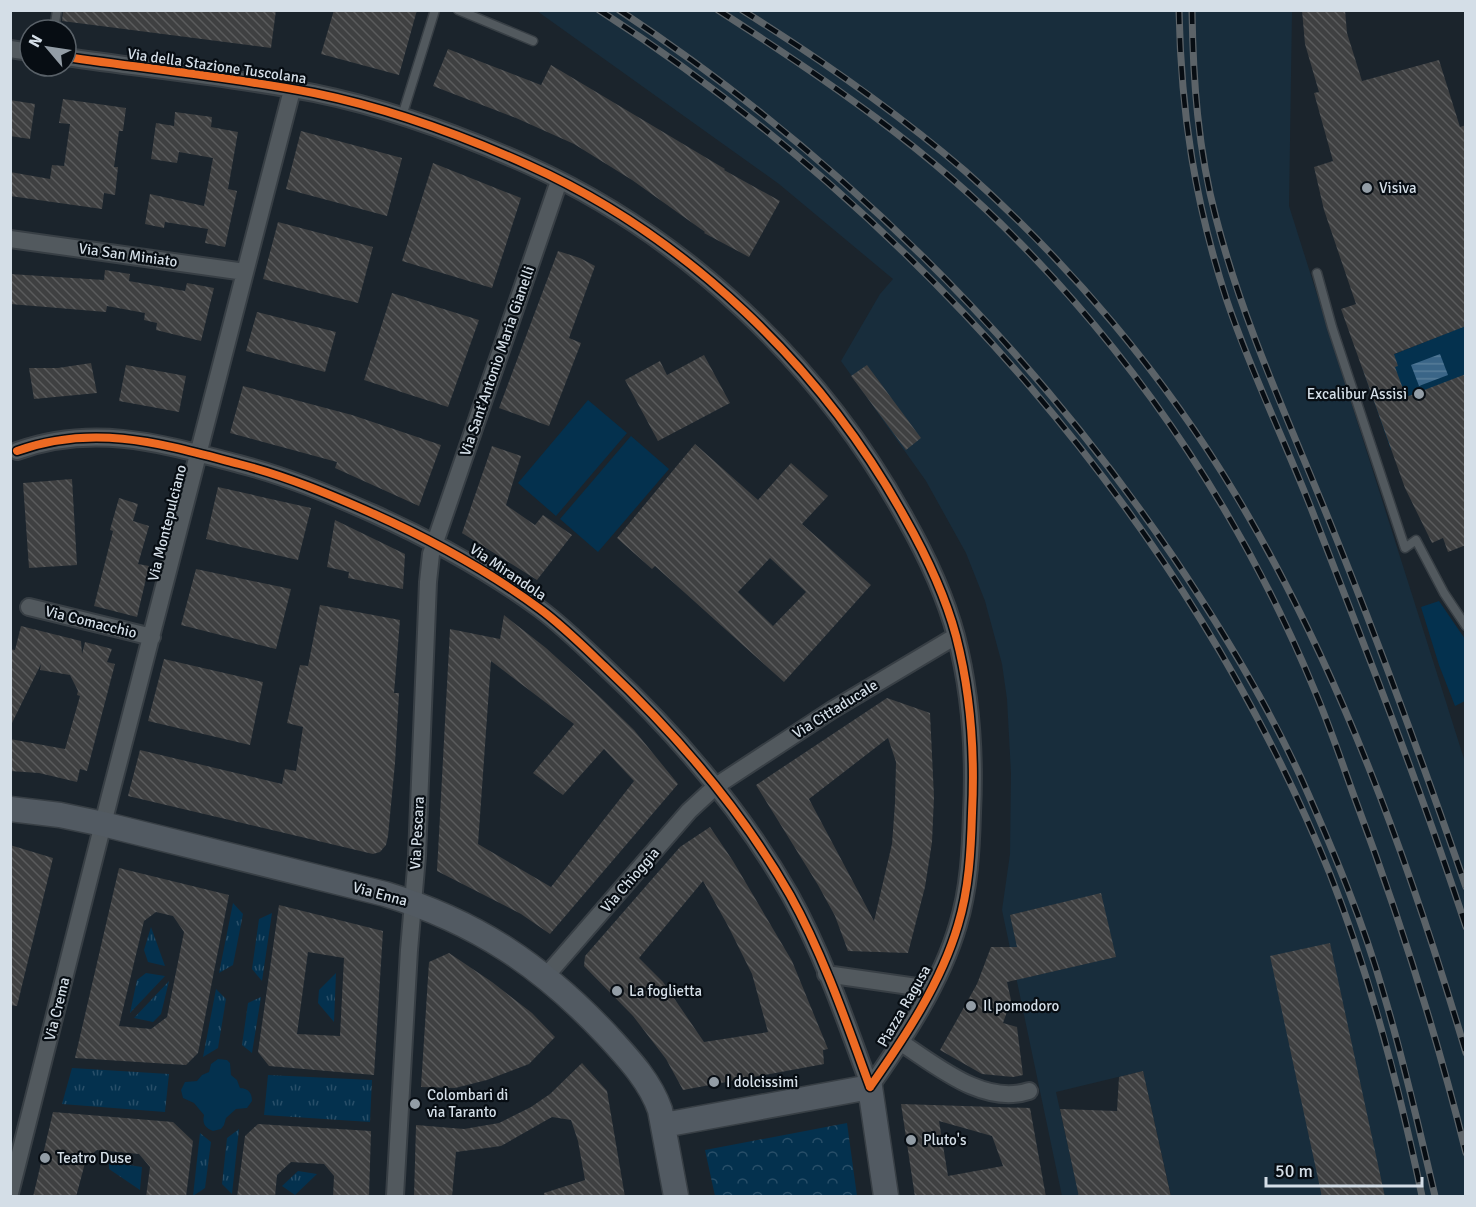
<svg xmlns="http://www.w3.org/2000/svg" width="1476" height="1207" font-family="Signika,sans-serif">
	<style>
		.built { fill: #182d3c; fill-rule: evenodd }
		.grass { fill: url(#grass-tufts) }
		.forest { fill: url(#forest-crowns) }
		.garden { fill: #04314e }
		.water { fill: url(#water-rules) }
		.building { fill: url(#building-back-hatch); fill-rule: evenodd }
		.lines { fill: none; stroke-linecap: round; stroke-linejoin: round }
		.service-casing { stroke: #383f45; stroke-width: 11 }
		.minor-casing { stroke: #383f45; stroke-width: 20 }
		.secondary-casing { stroke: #383f45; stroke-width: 27 }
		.service { stroke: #52595e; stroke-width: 8 }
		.minor { stroke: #52595e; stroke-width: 16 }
		.secondary { stroke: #525a62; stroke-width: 24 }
		.rail-casing { stroke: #5c6368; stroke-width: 7 }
		.rail { stroke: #070d13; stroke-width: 4.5; stroke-dasharray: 14; stroke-linecap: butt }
		.cycleway-casing { stroke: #070d13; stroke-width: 11 }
		.cycleway { stroke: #ed6a23; stroke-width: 8 }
		.poi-dot { fill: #939da6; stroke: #070d13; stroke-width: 2 }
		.labels { text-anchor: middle; stroke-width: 4.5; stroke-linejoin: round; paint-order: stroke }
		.street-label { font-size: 15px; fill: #d4dee7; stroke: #070d13 }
		.poi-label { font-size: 15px; fill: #d4dee7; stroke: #070d13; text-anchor: start }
	</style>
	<defs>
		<pattern id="grass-tufts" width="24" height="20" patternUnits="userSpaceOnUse" patternTransform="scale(1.5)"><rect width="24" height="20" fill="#04314e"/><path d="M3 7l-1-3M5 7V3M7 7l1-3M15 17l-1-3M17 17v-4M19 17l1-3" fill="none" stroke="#284e68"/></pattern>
		<pattern id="forest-crowns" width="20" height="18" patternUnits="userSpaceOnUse" patternTransform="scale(1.5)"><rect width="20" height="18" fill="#04314e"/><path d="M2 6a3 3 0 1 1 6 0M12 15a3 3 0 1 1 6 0" fill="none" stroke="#284e68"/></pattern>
		<pattern id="water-rules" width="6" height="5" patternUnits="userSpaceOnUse" patternTransform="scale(1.5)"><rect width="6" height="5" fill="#3a6587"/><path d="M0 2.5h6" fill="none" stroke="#567b98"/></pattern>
		<pattern id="building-back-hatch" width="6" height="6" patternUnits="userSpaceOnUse" patternTransform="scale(1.5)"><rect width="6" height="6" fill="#3f4041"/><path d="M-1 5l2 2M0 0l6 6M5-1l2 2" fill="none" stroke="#5a5b5c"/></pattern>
	</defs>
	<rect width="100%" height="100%" fill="#1b242c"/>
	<!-- built -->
	<path class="built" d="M537,11H1292L1289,206L1465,762V1196H1171L1143,1071L1056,1092L1079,1196H1062L1002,910L1010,854L1011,773L1007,699L1002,664L985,601L966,553L926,481L841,361L880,294L893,279L779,184ZM1101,894L1115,957L1024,978L1010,915Z"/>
	<!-- grass -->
	<path class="grass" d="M233,903L243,914L233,965L219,973Z
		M272,913L262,981L252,969L259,919Z
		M151,927L165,966L148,962L144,950Z
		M146,973L165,976L130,1013L137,980Z
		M336,973L334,1022L318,1003L319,990Z
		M169,981L161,1014L153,1022L134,1018Z
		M216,989L226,999L218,1048L203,1057Z
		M261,997L252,1053L242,1045L248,1003Z
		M72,1068L169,1074L165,1112L62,1104Z
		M268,1075L372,1080L370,1122L264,1115Z
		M239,1129L232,1194L222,1184L227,1138Z
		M200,1133L211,1142L205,1188L193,1196Z
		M109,1162L142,1167L140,1190L109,1169Z
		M298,1171L317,1174L295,1195L282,1186Z"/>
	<!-- forest -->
	<path class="forest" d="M847,1123L857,1196H715L705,1150Z"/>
	<!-- garden -->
	<path class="garden" d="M1465,326V422L1391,450L1362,367Z
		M588,400L627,433L556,516L518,483Z
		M631,436L669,469L598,552L560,519Z
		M1439,601L1465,639V701L1455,706L1439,665L1421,607Z
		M218,1059L227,1060L230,1063L231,1075L237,1080L240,1088C248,1088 252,1093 252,1101L247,1108L236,1109L226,1118L224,1125L221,1129L213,1131C205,1128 202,1123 204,1115L194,1103L183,1098L181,1090L185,1082L197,1081L202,1075L209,1072L211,1064Z"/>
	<!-- water -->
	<path class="water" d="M1440,354L1448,375L1419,386L1411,365Z"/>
	<!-- building -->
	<path class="building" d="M63,10H276L271,48L62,21Z
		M334,10H417L399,75L321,54Z
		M1302,10H1345L1347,33L1362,81L1439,60L1460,127L1466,125V326L1394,354L1398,366L1395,367L1406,397L1466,374V545L1448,552L1443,538L1432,543L1405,488L1341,309L1356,304L1324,210L1314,167L1333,161L1314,93L1319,92L1305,44Z
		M448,49L541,85L551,65L725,169L724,170L780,201L749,257L704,233L705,232L632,180L574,144L516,118L433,86Z
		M63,99L126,108L123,131H119L114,167H118L115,195L104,193L102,209L10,196V172L50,179L52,165L64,166L70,124L59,123Z
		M10,100L35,104L30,139L10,136Z
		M175,112L212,117L211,127L238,132L228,189L237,191L225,247L205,243L208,229L165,222L164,228L145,224L150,194L204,206L213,158L179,152L177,163L151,159L156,123L174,126Z
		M301,131L402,158L387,216L286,189Z
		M433,163L521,198L492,288L402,261Z
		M278,222L373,247L358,303L263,279Z
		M558,251L580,258L595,266L569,338L581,343L549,426L499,408Z
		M105,270L130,274L129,281L185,291L187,283L214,288L201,341L156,330L157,323L144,320L145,313L107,306L106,312L10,304V274L104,280Z
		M392,293L479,320L448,407L364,380Z
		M257,312L336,332L325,372L246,351Z
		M704,355L730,403L658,441L625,380L660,361L667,375Z
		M91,363L97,393L34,399L29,368H58Z
		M126,365L186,376L179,412L119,401Z
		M867,365L921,438L906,450L851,376Z
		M243,386L352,415L441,445L419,506L335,468L337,462L230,433Z
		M695,444L758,500L791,463L828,496L802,524L871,585L784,682L655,566L652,569L617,538ZM770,558L806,592L773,626L738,592Z
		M492,446L521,456L506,505L535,525L543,515L572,535L537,580L462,533Z
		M72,479L77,565L29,568L23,483Z
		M218,487L311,508L298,560L206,539Z
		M119,498L138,504L133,521L149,526L138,564L149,566L137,617L94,606L113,531L110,530Z
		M335,520L405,554L403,589L348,578L349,572L327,567Z
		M196,569L291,589L276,649L181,625Z
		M320,605L400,620L394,693H399L395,763L388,836L386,845L380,852L373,854L128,796L140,750L282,784L285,769L296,771L303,727L287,723L300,665L308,666Z
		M504,615L546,648L600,697L634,730L678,784L550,934L521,914L437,871L450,629L500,639ZM491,661L574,724L533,773L563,795L604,749L634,781L551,887L478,844Z
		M21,626L81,641L82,654L85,642L112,649L107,662L115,664L87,771L80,769L77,782L39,773L10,771V739L65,749L80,696L77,695L78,691L70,675L40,670L41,664L10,727V649L15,650Z
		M164,659L263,682L250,745L148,721Z
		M887,698L930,713L934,797L932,842L925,887L908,953L848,951L835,916L818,885L756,785ZM888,738L896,762L895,803L892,844L874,921L809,799Z
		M710,827L733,861L792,961L828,1049L823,1050L824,1064L683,1090L666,1059L633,1016L584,966L585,956L680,847ZM703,881L728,926L752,974L768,1032L704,1042L663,982L639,958Z
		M10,845L53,858L17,1006L10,1005Z
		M119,868L229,895L198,1053L186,1065L75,1058ZM156,912L173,916L184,932L167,1017L151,1029L119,1026L144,921Z
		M1101,893L1116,957L1007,982L1011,1000L1003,1023L1017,1027L1023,1075L1013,1077L982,1074L940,1050L977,984L991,947H1017L1010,915Z
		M279,905L383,931L374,1075L269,1066L258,1052ZM308,952L344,958L340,1036L297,1034Z
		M1330,943L1385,1197H1322L1270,956Z
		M449,953L492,982L532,1013L555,1037L529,1064L487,1080L455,1088L421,1087L429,962Z
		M582,1063L607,1091L625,1197H544V1193L585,1180L578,1141L571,1120L552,1117L501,1146L456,1152L452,1197H414L416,1125L464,1129L499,1123L531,1107L550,1094Z
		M1143,1071L1171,1197H1079L1060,1109L1117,1111L1119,1077Z
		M901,1104L1030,1108L1046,1197H915ZM939,1121L992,1136L1003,1166L948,1176Z
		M53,1112L173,1122L193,1141L186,1197H146L150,1167L139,1154L97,1150L86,1159L76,1197H33Z
		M258,1124L371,1131L369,1197H333L334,1176L324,1164L291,1162L277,1175L275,1197H237L245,1136Z"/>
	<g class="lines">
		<!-- service casing -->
		<g class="service-casing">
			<path id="service" d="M458,10L533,41
				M54,30L57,10
				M402,116L435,10
				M1317,273L1332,327L1405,548L1416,540L1444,593L1466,626"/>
		</g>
		<!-- minor casing -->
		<g class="minor-casing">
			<path id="minor" d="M10,49L30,52
				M66,57C148,69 232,77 314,93C388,108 459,134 528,165C686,236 822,367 905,518C926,555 945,595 956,636C971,694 975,753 972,813C971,850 969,889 958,925C941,983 905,1037 870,1087
				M10,239L245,272
				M17,451C95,423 163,444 239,464C286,476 329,494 374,514C434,541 487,570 540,609C563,626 584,647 605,667C676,734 741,809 790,895C823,954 847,1024 870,1087
				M29,607L152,637
				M826,974L931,989
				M546,976L689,811L716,786L832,710L956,636
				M900,1042C936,1065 983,1106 1029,1091
				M10,1193L110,796L292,90
				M395,1196L409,950L417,856L428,582L431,554L559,181"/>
		</g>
		<!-- secondary casing -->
		<g class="secondary-casing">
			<path id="secondary" d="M10,809L60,815L103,824L385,894C477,922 542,966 607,1035C628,1058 650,1081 660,1110L676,1196
				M664,1125L870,1087L886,1196"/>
		</g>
		<!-- service -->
		<use href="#service" class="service"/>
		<!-- minor -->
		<use href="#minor" class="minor"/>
		<!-- secondary -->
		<use href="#secondary" class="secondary"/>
		<!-- rail casing -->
		<g class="rail-casing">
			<path id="rail" d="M599,10C915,213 1190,525 1330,874C1371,978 1399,1087 1422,1196
				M619,10C836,153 1026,341 1172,555C1220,626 1266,701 1302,780C1333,850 1363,921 1384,995C1404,1061 1419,1129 1435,1196
				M718,10C827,80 930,150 1020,243C1145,370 1246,524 1314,689C1329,724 1341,760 1354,796C1398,913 1436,1032 1466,1153
				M742,10C820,59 895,111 965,171C1070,264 1165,376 1237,497C1340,669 1409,861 1466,1053
				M1179,10C1181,114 1195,203 1227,301C1251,372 1284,439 1311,508C1365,647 1420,786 1466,927
				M1192,10C1193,80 1198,150 1216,218C1244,327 1293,430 1335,535C1382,651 1425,769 1466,887"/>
		</g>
		<!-- rail -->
		<use href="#rail" class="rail"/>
		<!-- cycleway casing -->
		<g class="cycleway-casing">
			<path id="cycleway" d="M66,57C148,69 232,77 314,93C388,108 459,134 528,165C686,236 822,367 905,518C926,555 945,595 956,636C971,694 975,753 972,813C971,850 969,889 958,925C941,983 905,1037 870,1087
				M17,451C95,423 163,444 239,464C286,476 329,494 374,514C434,541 487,570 540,609C563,626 584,647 605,667C676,734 741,809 790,895C823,954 847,1024 870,1087"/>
		</g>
		<!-- cycleway -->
		<use href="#cycleway" class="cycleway"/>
	</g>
	<!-- markers -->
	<g class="poi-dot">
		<circle cx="1367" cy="188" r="6"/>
		<circle cx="1419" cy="394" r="6"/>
		<circle cx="617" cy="991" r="6"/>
		<circle cx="971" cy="1006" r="6"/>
		<circle cx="714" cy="1082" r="6"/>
		<circle cx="415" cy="1104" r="6"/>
		<circle cx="911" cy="1140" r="6"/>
		<circle cx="45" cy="1158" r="6"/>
	</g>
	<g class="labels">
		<!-- street labels -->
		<g class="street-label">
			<text transform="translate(217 66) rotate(8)" y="5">Via della Stazione Tuscolana</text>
			<text transform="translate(128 255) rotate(8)" y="5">Via San Miniato</text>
			<text transform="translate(497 361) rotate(-71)" y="5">Via Sant'Antonio Maria Gianelli</text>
			<text transform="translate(167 523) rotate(-76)" y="5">Via Montepulciano</text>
			<text transform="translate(508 572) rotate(34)" y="5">Via Mirandola</text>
			<text transform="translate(91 622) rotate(14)" y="5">Via Comacchio</text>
			<text transform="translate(835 709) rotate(-32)" y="5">Via Cittaducale</text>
			<text transform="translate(417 833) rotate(-87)" y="5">Via Pescara</text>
			<text transform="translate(630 880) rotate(-49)" y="5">Via Chioggia</text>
			<text transform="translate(380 894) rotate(15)" y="5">Via Enna</text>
			<text transform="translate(904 1006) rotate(-60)" y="5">Piazza Ragusa</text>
			<text transform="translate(57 1009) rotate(-76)" y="5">Via Crema</text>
		</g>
		<!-- poi labels -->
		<g class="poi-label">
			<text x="1379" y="193">Visiva</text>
			<text x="1407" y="399" text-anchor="end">Excalibur Assisi</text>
			<text x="629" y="996">La foglietta</text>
			<text x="983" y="1011">Il pomodoro</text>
			<text x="726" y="1087">I dolcissimi</text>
			<text x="427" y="1100">Colombari di<tspan x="427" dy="17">via Taranto</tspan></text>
			<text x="923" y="1145">Pluto's</text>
			<text x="57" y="1163">Teatro Duse</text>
		</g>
	</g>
	<!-- border -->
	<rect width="1476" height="1207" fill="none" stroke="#d4dee7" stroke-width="24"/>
	<!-- north arrow -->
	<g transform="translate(48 48) rotate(299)"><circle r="28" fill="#070d13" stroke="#596168" stroke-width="1.5"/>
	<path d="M0-4.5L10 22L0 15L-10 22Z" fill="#939da6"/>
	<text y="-9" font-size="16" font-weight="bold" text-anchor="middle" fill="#d4dee7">N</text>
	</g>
	<!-- scale -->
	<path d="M1266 1177v9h156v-9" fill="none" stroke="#d4dee7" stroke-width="3"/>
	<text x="1275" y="1177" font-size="18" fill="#d4dee7" stroke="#070d13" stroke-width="4.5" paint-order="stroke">50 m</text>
</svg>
